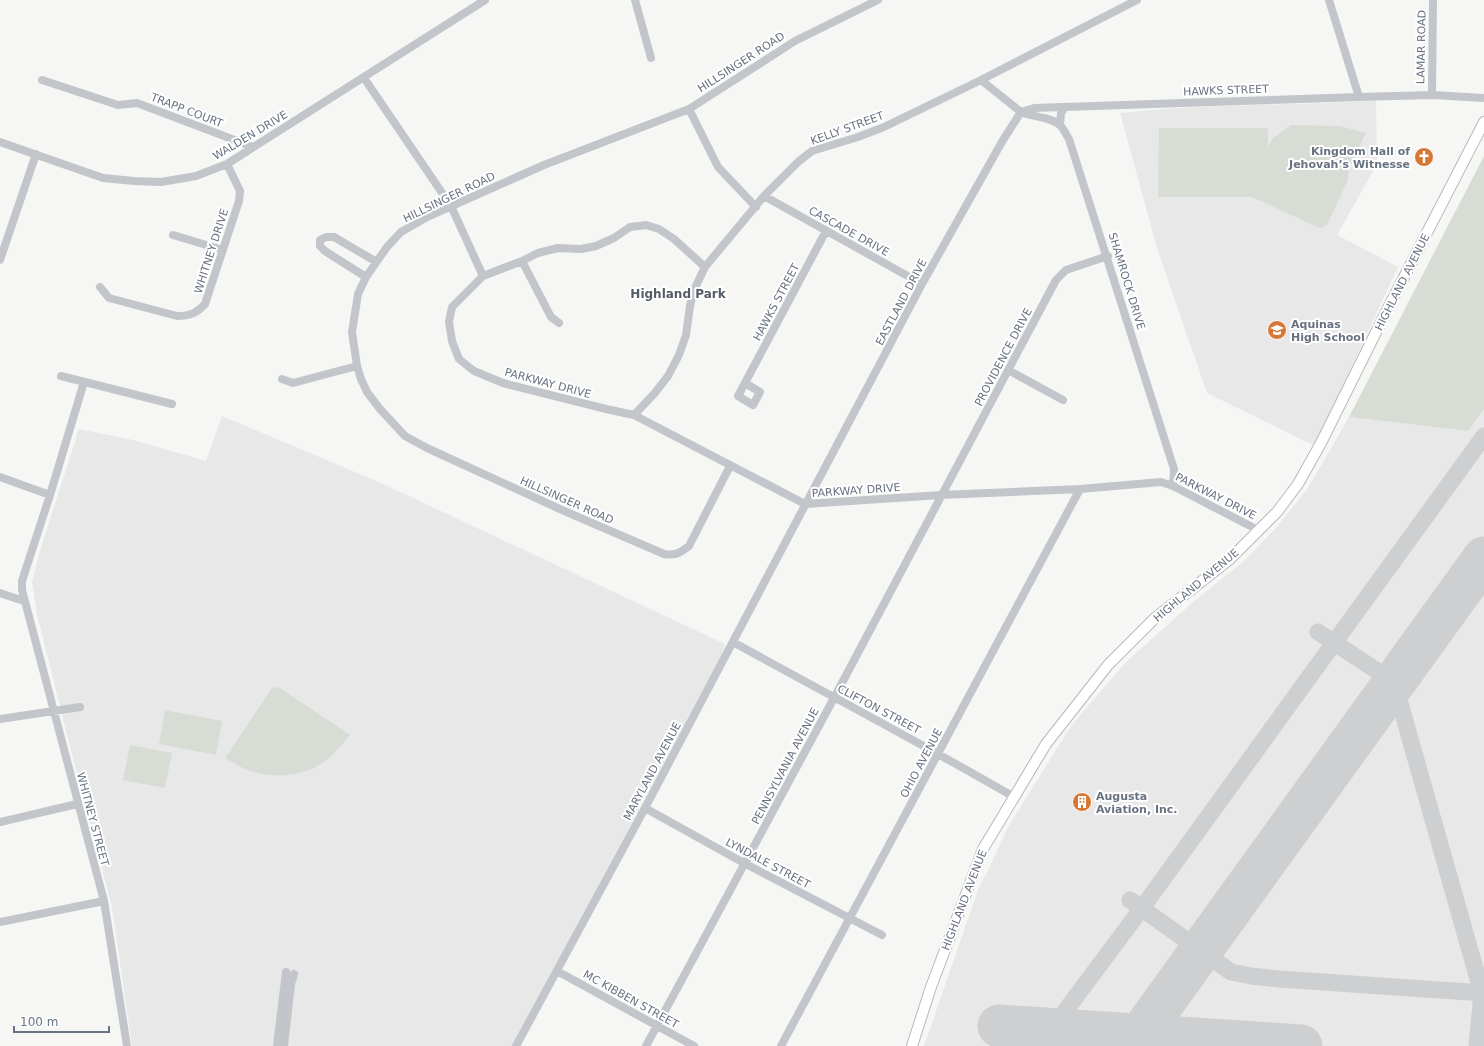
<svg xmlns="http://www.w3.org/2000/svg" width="1484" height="1046" font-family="'DejaVu Sans',sans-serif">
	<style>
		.built { fill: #e7e8e7 }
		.green { fill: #d7ddd5 }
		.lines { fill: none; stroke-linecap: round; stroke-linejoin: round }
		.taxiway { stroke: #cdcfd0; stroke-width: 17 }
		.runway { stroke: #cdcfd0; stroke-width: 43 }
		.major-casing { stroke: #b6b8bc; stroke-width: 12 }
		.minor { stroke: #c2c5c9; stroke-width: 8 }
		.major { stroke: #fff; stroke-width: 10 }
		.labels { text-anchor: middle; stroke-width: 4; stroke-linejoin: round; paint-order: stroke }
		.street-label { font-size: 11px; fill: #687282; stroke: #fff }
		.poi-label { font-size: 11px; font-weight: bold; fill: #687282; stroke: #fff; text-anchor: start }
		.neighbourhood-label { font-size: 12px; font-weight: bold; fill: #555c68; stroke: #fff }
	</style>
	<rect width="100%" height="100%" fill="#f6f7f4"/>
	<!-- built -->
	<path class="built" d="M1376,101L1377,164L1337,235L1398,267L1315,446L1207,393L1157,248L1120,113L1175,108Z
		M1484,409V1046H924L978,890L984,877H985L1008,827L1071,726L1125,663L1193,602L1243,562L1276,528L1308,488L1349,417L1468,431Z
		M222,416L381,483L725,644L721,656L512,1046H132L112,907L66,731L37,614L32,583L39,554L79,429L133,440L206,461Z"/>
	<!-- green -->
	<path class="green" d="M1291,125L1340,126L1366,133L1349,166L1348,180L1327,225L1320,228L1252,197H1158L1159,128H1268V147L1273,138Z
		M1484,156V409L1468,431L1349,417Z
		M278,687L350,735C342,744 334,755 324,762C303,777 271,779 247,770C240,767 232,762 225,758L272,688Z
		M165,710L222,721L216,755L159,744Z
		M130,745L172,753L165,788L123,780Z"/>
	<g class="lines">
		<!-- taxiway -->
		<path class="taxiway" d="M1318,632L1394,682L1482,993L1477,1046
			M1130,900L1231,972L1251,976L1279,979L1484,993
			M1040,1046L1051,1030L1142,908L1484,436"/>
		<!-- runway -->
		<path class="runway" d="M999,1026L1301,1046
			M1132,1046L1484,558"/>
		<!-- major casing -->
		<g class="major-casing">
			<path id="major" d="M912,1046L931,987L983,849L1046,744L1108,665L1155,618L1230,559L1277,512L1298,484L1321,443L1384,316L1484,122"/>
		</g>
		<!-- minor -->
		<path class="minor" d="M635,0L651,58
			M1329,0L1359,97
			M364,78L451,206L483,276
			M42,80L118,105L137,103L253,147
			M981,80L1021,112L1034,108L1359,97L1432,95L1484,98
			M1432,95L1433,0
			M689,109L718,167L756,207
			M1060,125L1061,113L1065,107
			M0,142L103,178L134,181L161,182L196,176L227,164L485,0
			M764,196L922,284
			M173,235L223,250
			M0,260L36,154
			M522,261L551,317L559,323
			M705,267L674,239L659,229L646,225L630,227L614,238L596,246L581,249L558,248L538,253L522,261L483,276L452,307L449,322L452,341L459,359L474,371L503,383L606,409L634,415L805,504L941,495L1080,489L1161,482L1173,486L1258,530
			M366,277L325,251L320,246V240L326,237H334L375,261
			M100,287L109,298L177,316C190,316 197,313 205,304L239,201L240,191L227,164
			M1008,370L1063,400
			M61,376L172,404
			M282,379L293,383L357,366
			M745,383L760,392L753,405L738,396L826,231
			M634,415L654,394L668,376L679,355L686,335L690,306L694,290L705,267L764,196L798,162L812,151L858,137L884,127L981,80L1137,0
			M730,466L689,546C680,553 675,556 664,554L562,510L427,448L405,436L380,409L367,392L361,379L357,366L352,332L358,294L366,277L387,247L401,232L427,217L544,165L689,109L795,41L878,0
			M0,477L50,495L22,581V590L104,901L127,1046
			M50,495L84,382
			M0,593L24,601
			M733,642C827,694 921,743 1014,797
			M0,719L80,707
			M645,808L744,863L882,935
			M0,822L77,804
			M0,922L104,901
			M557,971L694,1046
			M277,1046L286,972
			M284,1046L291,984L294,974
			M516,1046L645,808L922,284L1003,140L1021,112C1033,117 1051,117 1060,125C1064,129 1066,135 1069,139L1174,469L1173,486
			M646,1046L834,698L1056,280L1066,270L1108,256
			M781,1046L1080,489"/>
		<!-- major -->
		<use href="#major" class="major"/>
	</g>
	<!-- icons -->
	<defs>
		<g id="church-disc" transform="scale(1)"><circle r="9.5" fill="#d57836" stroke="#fff"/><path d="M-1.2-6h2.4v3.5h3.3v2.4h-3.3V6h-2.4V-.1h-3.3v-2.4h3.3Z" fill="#fff"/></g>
		<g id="school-disc" transform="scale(1)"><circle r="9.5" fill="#d57836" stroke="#fff"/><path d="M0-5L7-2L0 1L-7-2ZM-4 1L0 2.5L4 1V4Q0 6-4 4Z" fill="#fff"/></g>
		<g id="building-disc" transform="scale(1)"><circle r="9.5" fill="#d57836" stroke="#fff"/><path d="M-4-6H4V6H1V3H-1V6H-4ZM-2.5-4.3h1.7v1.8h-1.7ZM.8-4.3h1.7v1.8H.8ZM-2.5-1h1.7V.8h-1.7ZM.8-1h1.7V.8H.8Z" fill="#fff"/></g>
	</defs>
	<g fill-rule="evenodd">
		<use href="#church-disc" x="1424" y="157"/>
		<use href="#school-disc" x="1277" y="330"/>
		<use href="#building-disc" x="1082" y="802"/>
	</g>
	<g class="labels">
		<!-- street labels -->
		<g class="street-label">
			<text transform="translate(1421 47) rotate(-89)" y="4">LAMAR ROAD</text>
			<text transform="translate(741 62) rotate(-33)" y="4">HILLSINGER ROAD</text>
			<text transform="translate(1226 90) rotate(-2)" y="4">HAWKS STREET</text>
			<text transform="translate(187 110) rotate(21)" y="4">TRAPP COURT</text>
			<text transform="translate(847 128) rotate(-20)" y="4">KELLY STREET</text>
			<text transform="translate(250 135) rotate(-31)" y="4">WALDEN DRIVE</text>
			<text transform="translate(449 197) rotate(-26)" y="4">HILLSINGER ROAD</text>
			<text transform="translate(849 231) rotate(29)" y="4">CASCADE DRIVE</text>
			<text transform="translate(211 251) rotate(-72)" y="4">WHITNEY DRIVE</text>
			<text transform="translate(1127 281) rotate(73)" y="4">SHAMROCK DRIVE</text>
			<text transform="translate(1402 282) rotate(-63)" y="4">HIGHLAND AVENUE</text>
			<text transform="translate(776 302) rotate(-62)" y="4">HAWKS STREET</text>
			<text transform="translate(901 302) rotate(-62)" y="4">EASTLAND DRIVE</text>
			<text transform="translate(1003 357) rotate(-62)" y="4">PROVIDENCE DRIVE</text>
			<text transform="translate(548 383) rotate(15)" y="4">PARKWAY DRIVE</text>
			<text transform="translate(856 490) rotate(-4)" y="4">PARKWAY DRIVE</text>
			<text transform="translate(1216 496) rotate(27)" y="4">PARKWAY DRIVE</text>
			<text transform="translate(567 500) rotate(24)" y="4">HILLSINGER ROAD</text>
			<text transform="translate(1196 585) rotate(-40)" y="4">HIGHLAND AVENUE</text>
			<text transform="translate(879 709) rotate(28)" y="4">CLIFTON STREET</text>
			<text transform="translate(921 763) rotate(-62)" y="4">OHIO AVENUE</text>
			<text transform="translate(785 766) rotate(-62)" y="4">PENNSYLVANIA AVENUE</text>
			<text transform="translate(652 771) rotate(-62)" y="4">MARYLAND AVENUE</text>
			<text transform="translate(93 819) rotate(75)" y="4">WHITNEY STREET</text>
			<text transform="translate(768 863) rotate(28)" y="4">LYNDALE STREET</text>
			<text transform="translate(964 900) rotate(-69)" y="4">HIGHLAND AVENUE</text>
			<text transform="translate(631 999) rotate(29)" y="4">MC KIBBEN STREET</text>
		</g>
		<!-- poi labels -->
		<g class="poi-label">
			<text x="1410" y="155" text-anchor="end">Kingdom Hall of<tspan x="1410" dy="13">Jehovah’s Witnesse</tspan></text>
			<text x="1291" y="328">Aquinas<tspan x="1291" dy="13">High School</tspan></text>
			<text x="1096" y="800">Augusta<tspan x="1096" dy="13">Aviation, Inc.</tspan></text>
		</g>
		<!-- neighbourhood labels -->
		<g class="neighbourhood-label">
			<text x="678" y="298">Highland Park</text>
		</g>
	</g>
	<!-- scale -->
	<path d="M14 1026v6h95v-6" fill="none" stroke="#687282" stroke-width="2"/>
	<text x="20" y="1026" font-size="12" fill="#687282" stroke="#ffffff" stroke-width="3" paint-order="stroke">100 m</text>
</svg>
